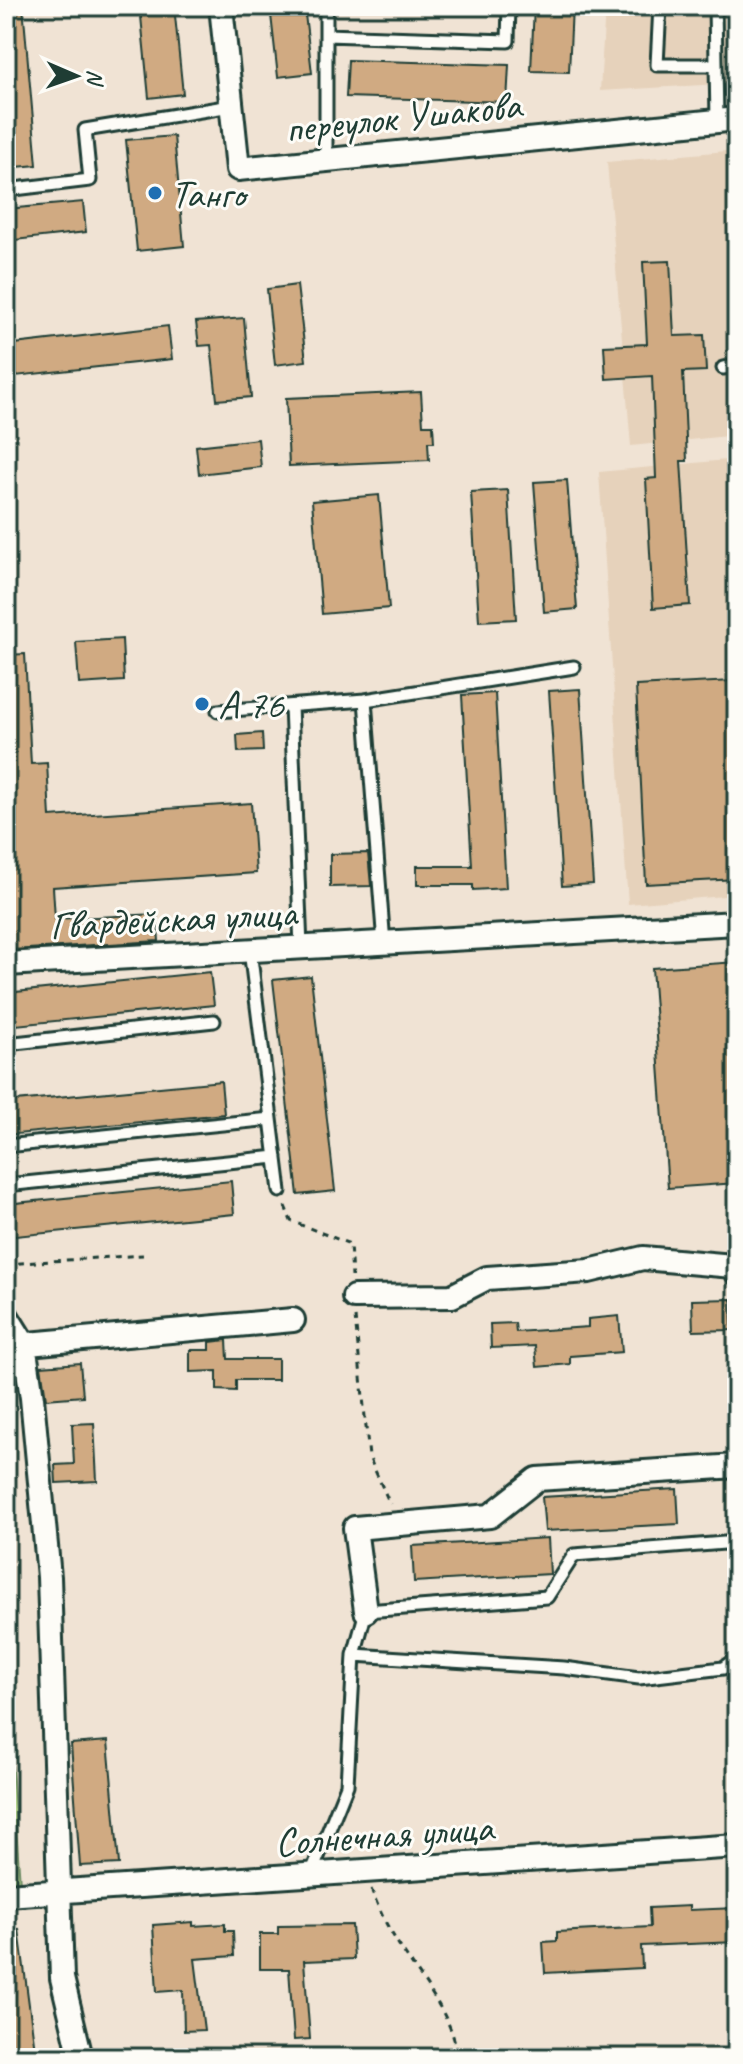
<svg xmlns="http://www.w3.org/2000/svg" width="743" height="2064" font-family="Caveat,sans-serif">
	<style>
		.built { fill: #e6d2bb }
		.green { fill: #b9d891; stroke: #6c8a62; stroke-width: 2 }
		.building { fill: #d0aa82; stroke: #1f3d34; stroke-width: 2 }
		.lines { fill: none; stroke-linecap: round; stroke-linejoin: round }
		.lane-casing { stroke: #1f3d34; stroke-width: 17 }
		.street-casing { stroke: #1f3d34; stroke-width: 28 }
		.path { stroke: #1f3d34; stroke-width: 3; stroke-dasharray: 6 6; stroke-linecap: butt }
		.lane { stroke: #fdfcf7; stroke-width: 11 }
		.street { stroke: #fdfcf7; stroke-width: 22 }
		.poi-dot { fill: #1f6fb2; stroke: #fdfcf7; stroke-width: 3 }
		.labels { text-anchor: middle; stroke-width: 6; stroke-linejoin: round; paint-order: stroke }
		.street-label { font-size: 40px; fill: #1f3d34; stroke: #fdfcf7 }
		.poi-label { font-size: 40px; fill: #1f3d34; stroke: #fdfcf7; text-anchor: start }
	</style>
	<rect width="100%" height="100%" fill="#f0e3d4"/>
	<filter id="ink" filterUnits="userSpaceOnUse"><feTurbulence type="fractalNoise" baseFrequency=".0125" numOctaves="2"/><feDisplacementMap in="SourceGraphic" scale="16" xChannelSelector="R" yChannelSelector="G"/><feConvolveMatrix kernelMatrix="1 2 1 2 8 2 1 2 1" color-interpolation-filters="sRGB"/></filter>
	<g filter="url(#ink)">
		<!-- built -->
		<path class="built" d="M605,6H737V83L600,91Z
			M737,150V435L631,446L607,162Z
			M737,459V895L628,904L599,472Z"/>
		<!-- green -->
		<path class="green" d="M10,1736L20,1885L6,1884V1737Z"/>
		<!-- building -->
		<path class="building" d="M6,6H23L37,165L6,168Z
			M140,6H174L183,94L149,98Z
			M270,6H304L312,73L278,77Z
			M534,6H572L569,72L531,71Z
			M348,60L509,65L507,102L346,97Z
			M174,136L184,246L137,251L126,140Z
			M83,202L86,232L6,241V209Z
			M670,261L674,336L704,335L706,371L683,372L687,461H681L690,605L653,608L646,479L656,478L652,376L606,379L604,346L647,344L643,262Z
			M297,285L306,361L275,365L267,289Z
			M244,318L251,397L217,400L211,345L199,346L196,322Z
			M168,326L172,359L6,377V345Z
			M421,392L423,425H433L434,442H428L429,460L289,466L286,398Z
			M258,439L261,467L199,474L196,446Z
			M567,480L577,609L544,612L534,482Z
			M508,490L516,619L479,621L471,492Z
			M379,495L389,608L322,614L312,501Z
			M122,639L124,681L79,684L76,642Z
			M25,654L31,764L47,763L50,817L251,803L256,873L53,887L55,919L157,914L159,941L11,950L6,838V655Z
			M733,681L737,879L646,884L636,686Z
			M580,689L593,884L562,886L549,691Z
			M495,693L506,888L473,890V885H417V866H472L462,695Z
			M262,733L263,751L238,752L237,735Z
			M368,853L371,886L330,887V854Z
			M737,962V1183L668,1188L652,968Z
			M210,972L214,1005L6,1026V993Z
			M311,976L335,1191L298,1195L273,980Z
			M221,1081L224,1114L6,1135V1102Z
			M231,1181L234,1214L6,1237V1204Z
			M731,1299L732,1330L693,1331L692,1300Z
			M619,1316L622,1352L570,1356V1364L537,1367L535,1346L491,1348L490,1324L515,1323L516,1332L588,1327V1319Z
			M227,1340L228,1359H278V1380H236V1391L217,1390V1371L190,1372V1350H210V1342Z
			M80,1363L83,1396L46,1399L41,1366Z
			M94,1423L97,1481L56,1483L55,1465L74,1464L72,1424Z
			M677,1489L679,1524L545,1531L542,1497Z
			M548,1538L550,1574L414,1582L412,1546Z
			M108,1741L119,1864L80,1866L71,1744Z
			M689,1906V1910L737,1908V1942L641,1946L642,1968L545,1973L543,1942L557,1941V1932L650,1927L649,1908Z
			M193,1922V1926L225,1924V1931H233L234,1956L195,1959L204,2030L184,2031L183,1990L157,1992L153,1925Z
			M352,1925L354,1959L304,1961L310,2039L294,2040L289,1969H260V1934H278V1926Z
			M19,1929L36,2058H6V1931Z"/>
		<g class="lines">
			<!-- lane casing -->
			<g class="lane-casing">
				<path id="lane" d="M326,6V35L508,41L509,6
					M660,6L657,65H714
					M715,6L717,121
					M326,160V35
					M6,190L90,180L85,130L231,106
					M723,368L737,366
					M365,700L384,944
					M291,706L301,947
					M218,711L365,700L574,667
					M250,950L280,1191
					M6,1044L214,1021
					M6,1146L271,1119
					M6,1185L276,1157
					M354,1655L564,1668L639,1678L723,1668L737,1658
					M311,1874L347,1785L354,1655L366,1611L547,1597L574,1555L737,1542"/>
			</g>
			<!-- street casing -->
			<g class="street-casing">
				<path id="street" d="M221,6L238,169L737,119
					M6,964L737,923
					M354,1297L452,1296L487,1278L589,1271L643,1258L733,1266L737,1273
					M6,1315L24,1344L32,1398L49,1577L62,1978L81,2058
					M6,1346L293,1320
					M366,1611L355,1528L490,1516L537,1479L737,1466
					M6,1895L737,1846"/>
			</g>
			<!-- path -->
			<path class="path" d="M285,1206L291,1221L350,1244L352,1277
				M6,1264L143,1255
				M355,1317L369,1457L390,1504
				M371,1889C377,1903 382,1917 390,1930C413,1972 452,2009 458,2058"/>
			<!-- lane -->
			<use href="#lane" class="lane"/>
			<!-- street -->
			<use href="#street" class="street"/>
		</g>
	</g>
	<!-- markers -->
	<g class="poi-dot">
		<circle cx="155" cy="193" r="8"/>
		<circle cx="202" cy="704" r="8"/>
	</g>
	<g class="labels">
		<!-- street labels -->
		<g class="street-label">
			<text transform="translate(403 116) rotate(-6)" y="14">переулок Ушакова</text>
			<text transform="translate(173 918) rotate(-3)" y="14">Гвардейская улица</text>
			<text transform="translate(384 1834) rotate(-4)" y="14">Солнечная улица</text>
		</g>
		<!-- poi labels -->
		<g class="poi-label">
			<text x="171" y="207">Танго</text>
			<text x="218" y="718">А 76</text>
		</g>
	</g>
	<!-- margin -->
	<rect width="743" height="2064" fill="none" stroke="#fdfcf7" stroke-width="32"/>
	<rect x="16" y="16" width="711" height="2032" fill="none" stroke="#1f3d34" stroke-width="3" filter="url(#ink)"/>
	<!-- north arrow -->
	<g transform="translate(76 76) rotate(92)" stroke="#fdfcf7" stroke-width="6" paint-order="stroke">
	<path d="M0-6L14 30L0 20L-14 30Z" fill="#1f3d34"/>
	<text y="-12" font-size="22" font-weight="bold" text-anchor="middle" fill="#1f3d34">N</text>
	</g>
</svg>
